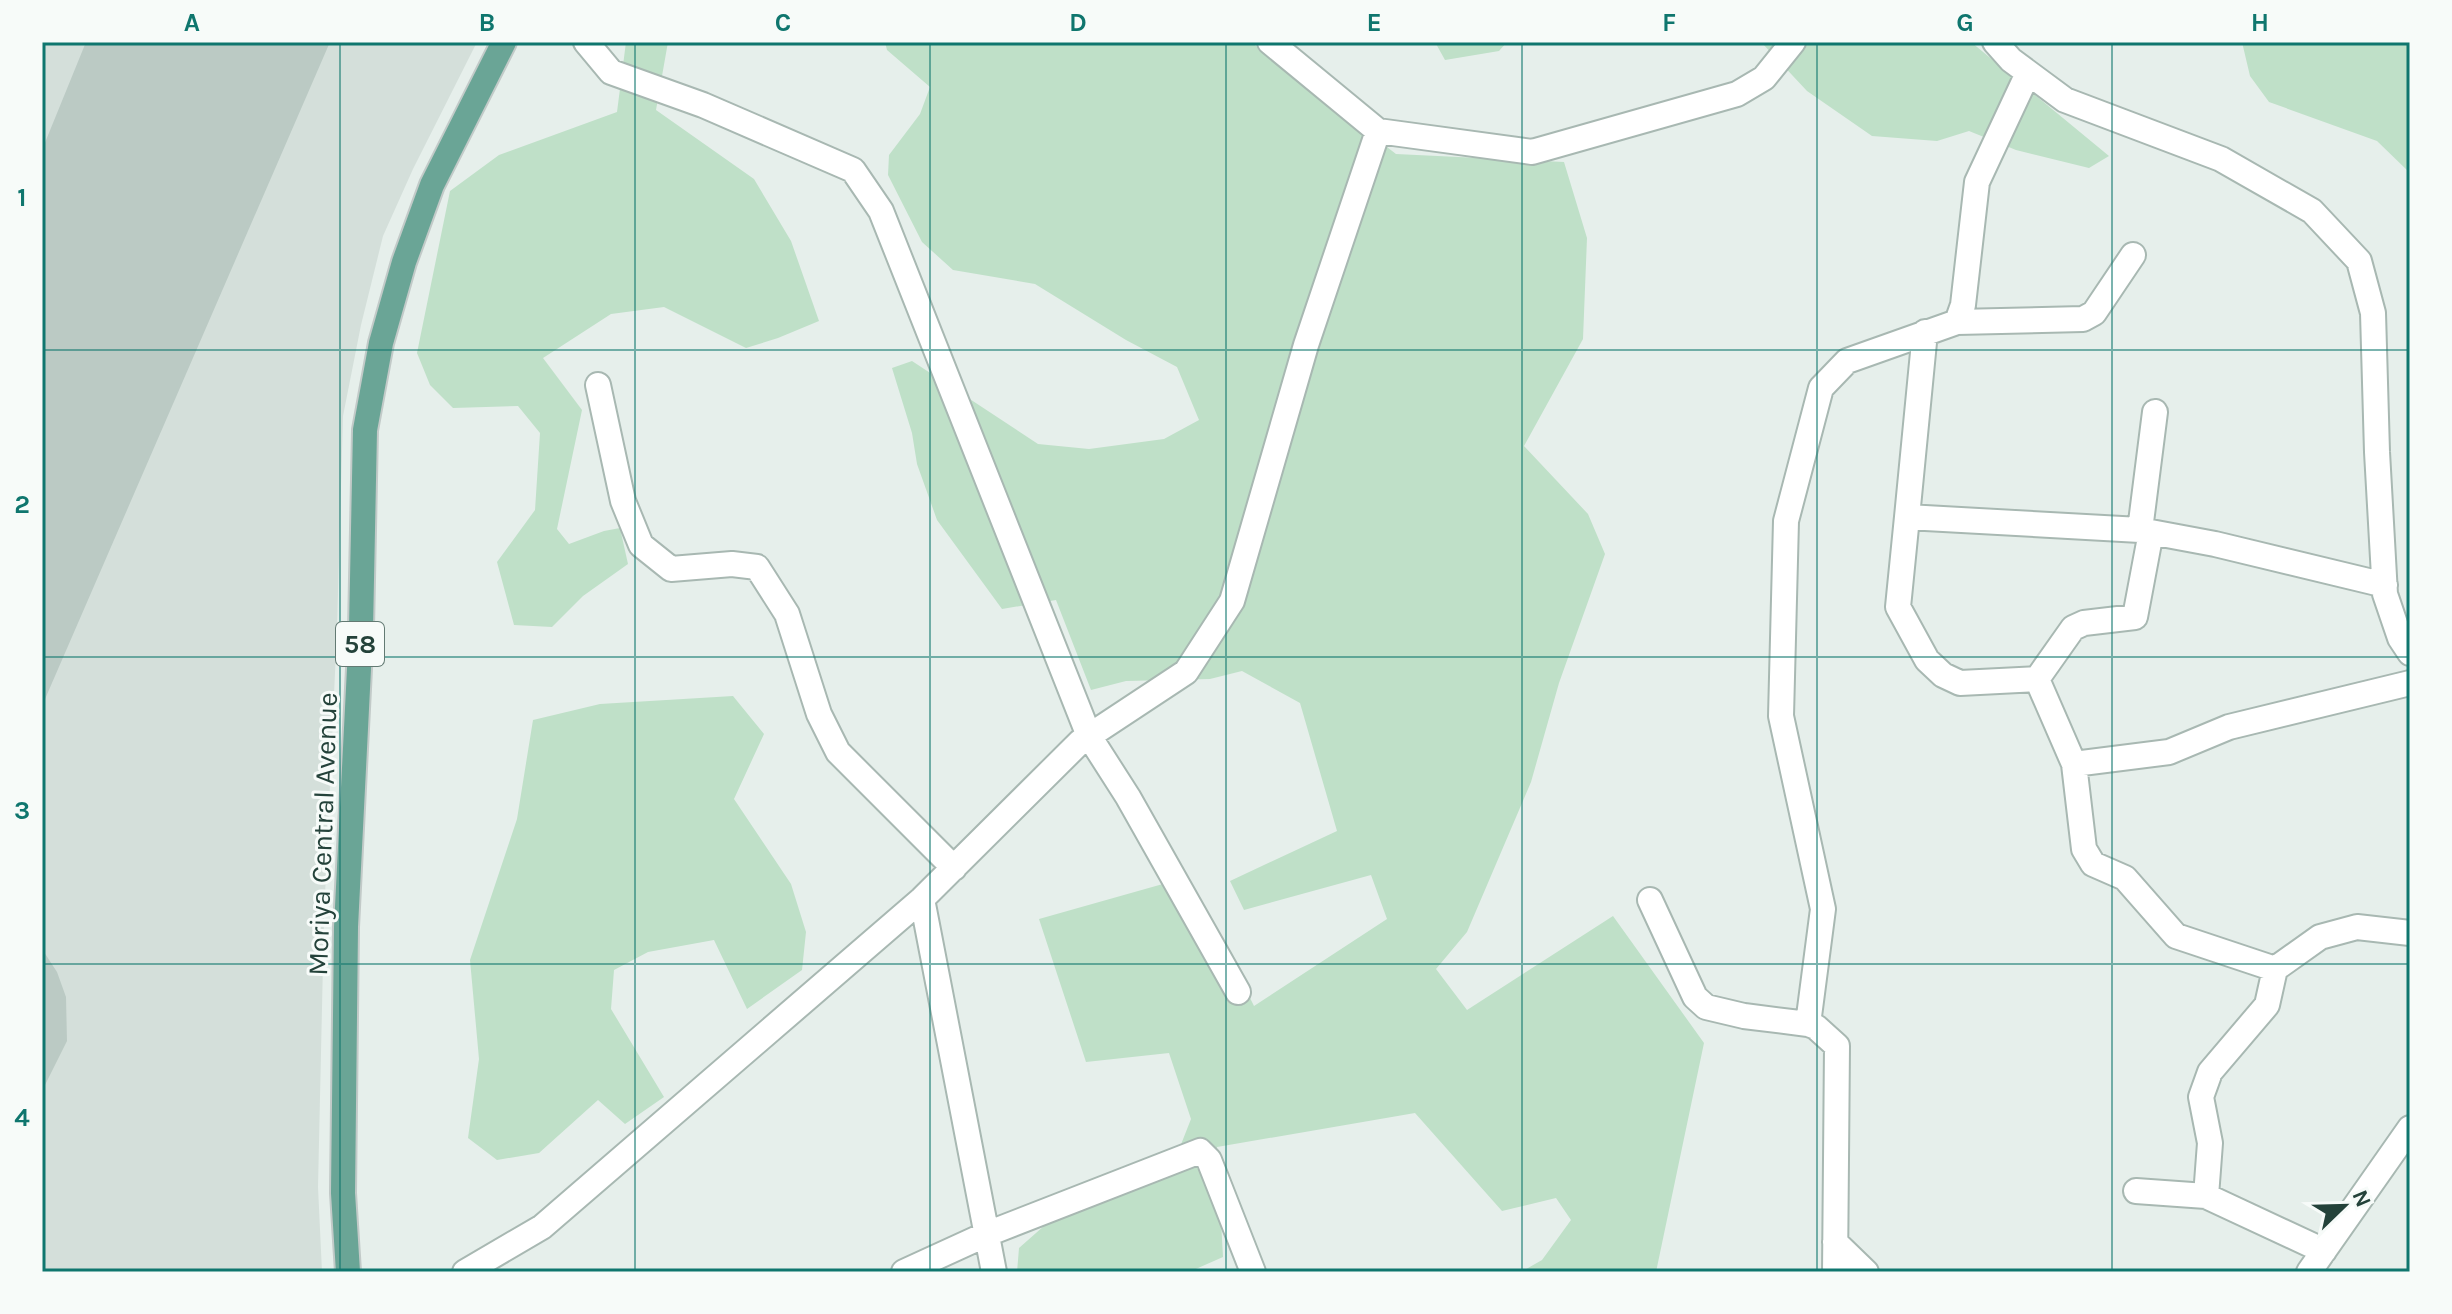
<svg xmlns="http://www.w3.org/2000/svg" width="2452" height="1314" font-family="Karla,sans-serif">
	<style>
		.built { fill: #d4dfda }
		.green { fill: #bfe0c8 }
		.building { fill: #bbcac4 }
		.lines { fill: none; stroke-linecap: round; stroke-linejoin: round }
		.minor-casing { stroke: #a8b8b2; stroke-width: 28 }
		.major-casing { stroke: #c2cac8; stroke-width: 28 }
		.minor { stroke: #fff; stroke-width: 24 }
		.major { stroke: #6aa596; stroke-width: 24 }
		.grid { fill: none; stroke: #0f766e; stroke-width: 2; stroke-opacity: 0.55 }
		.labels { text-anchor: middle; stroke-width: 6; stroke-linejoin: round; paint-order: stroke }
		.shield { fill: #f7fbf9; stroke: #637a73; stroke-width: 2 }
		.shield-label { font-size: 26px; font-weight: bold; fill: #24423a }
		.street-label { font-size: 28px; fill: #24423a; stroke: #f7fbf9 }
		.neatline { fill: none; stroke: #0f766e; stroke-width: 3 }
		.grid-label { font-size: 26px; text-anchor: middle; font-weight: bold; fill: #0f766e }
	</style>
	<rect width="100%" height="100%" fill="#e6efeb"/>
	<!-- built -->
	<path class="built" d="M42,42H477L413,169L383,236L361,325L343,416L337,628L324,918L318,1187L322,1272H42Z"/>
	<!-- green -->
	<path class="green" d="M626,42H668L656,110L754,179L791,241L819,321L778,338L746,348L664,307L611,314L543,358L582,410L557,529L569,544L604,531L620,528L628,564L583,596L552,627L514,625L497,562L535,510L540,433L518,406L453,408L430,385L417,353L450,191L499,155L617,112Z
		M885,42H1251L1396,154L1564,162L1587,238L1583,339L1524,446L1588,514L1605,554L1559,683L1531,782L1467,932L1436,969L1467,1010L1613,916L1704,1043L1656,1272H1521L1542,1260L1571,1220L1556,1198L1502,1211L1415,1113L1217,1147L1223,1257L1189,1272H1017L1019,1248L1053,1218L1180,1147L1191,1119L1169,1053L1086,1062L1039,919L1177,880L1199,896L1254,1006L1387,919L1371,875L1244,910L1230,881L1337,831L1300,703L1242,671L1210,679L1126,681L1091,690L1056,600L1002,609L937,520L917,464L912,433L892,368L912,361L1038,444L1089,449L1164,439L1199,420L1177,367L1126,340L1035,284L953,270L922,242L888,175L889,155L920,114L930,87L887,50Z
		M1435,42H1507L1499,51L1445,60Z
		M1761,42H1971L2109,156L2089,168L2016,150L1969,131L1937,141L1872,136L1807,91Z
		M2242,42H2410V173L2377,141L2269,102L2250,76Z
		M733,696L764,734L734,799L791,884L806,932L802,970L747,1009L714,940L648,952L614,970L611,1009L664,1097L625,1124L598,1100L539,1153L497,1160L468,1138L479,1059L470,960L517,819L533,720L600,704Z"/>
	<!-- building -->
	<path class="building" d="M86,42H330L42,706V150Z
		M42,949L57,972L66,997L67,1041L42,1091Z"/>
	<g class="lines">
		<!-- minor casing -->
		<g class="minor-casing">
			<path id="minor" d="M586,42L611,72L703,105L853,170L881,211L1089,736L1128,797L1238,992
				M1270,42L1378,131L1532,152L1737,94L1764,78L1793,42
				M1995,42L2011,60L2065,100L2221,159L2312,211L2359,261L2373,313L2377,452L2385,594L2400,638L2410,653
				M1957,322L2083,319L2094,313L2133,255
				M1925,332L1907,517L2140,530L2215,544L2385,585
				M598,385L623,501L641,545L671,569L732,564L757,567L787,614L819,714L838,752L954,868
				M1907,517L1898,607L1927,660L1943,675L1960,683L2037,679L2074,764L2084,849L2093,864L2125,878L2176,936L2275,969
				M2140,530L2155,412
				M2037,679L2073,628L2084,623L2135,617L2151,532
				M2074,764L2169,752L2229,727L2410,683
				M922,899L994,1272
				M1650,900L1695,997L1706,1007L1744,1016L1808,1024L1816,1027L1837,1046L1835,1272
				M1808,1024L1823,909L1781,716L1786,521L1821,388L1847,361L1957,322L1963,305L1977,182L2028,73
				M2136,1191L2206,1196L2324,1251
				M2206,1196L2210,1143L2201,1097L2210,1072L2267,1005L2275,969L2320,937L2357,927L2410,933
				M1835,1242L1866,1272
				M465,1272L542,1227L922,899L1080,742L1186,672L1232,601L1306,345L1378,131
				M904,1272L987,1234L1200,1151L1209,1160L1253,1272
				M2309,1272L2410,1128"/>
		</g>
		<!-- major casing -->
		<g class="major-casing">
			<path id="major" d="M348,1272L343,1193L346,927L361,629L365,430L381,343L404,262L432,185L504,42"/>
		</g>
		<!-- minor -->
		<use href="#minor" class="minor"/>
		<!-- major -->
		<use href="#major" class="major"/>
	</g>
	<!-- grid -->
	<path class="grid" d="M340,42V1272M635,42V1272M930,42V1272M1226,42V1272M1522,42V1272M1817,42V1272M2112,42V1272M42,350H2410M42,657H2410M42,964H2410"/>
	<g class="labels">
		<!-- shield labels -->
		<rect class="shield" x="336" y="622" width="48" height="44" rx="6"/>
		<g class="shield-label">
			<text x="360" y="653">58</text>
		</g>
		<!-- street labels -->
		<g class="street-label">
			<text transform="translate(322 834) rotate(-88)" y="10">Moriya Central Avenue</text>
		</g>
	</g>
	<!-- border -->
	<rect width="2452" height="1314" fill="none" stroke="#f7fbf9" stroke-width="88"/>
	<!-- north arrow -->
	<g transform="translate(2344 1206) rotate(67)" stroke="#f7fbf9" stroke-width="6" paint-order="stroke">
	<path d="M0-6L14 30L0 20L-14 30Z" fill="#24423a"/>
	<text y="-12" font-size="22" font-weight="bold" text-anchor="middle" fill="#24423a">N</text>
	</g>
	<rect x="44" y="44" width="2364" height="1226" class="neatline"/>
	<g class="grid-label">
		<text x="192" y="31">A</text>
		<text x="487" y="31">B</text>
		<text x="783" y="31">C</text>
		<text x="1078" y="31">D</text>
		<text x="1374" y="31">E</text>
		<text x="1669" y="31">F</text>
		<text x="1965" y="31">G</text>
		<text x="2260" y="31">H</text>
		<text x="22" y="206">1</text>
		<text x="22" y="513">2</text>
		<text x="22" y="819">3</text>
		<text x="22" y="1126">4</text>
	</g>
</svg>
